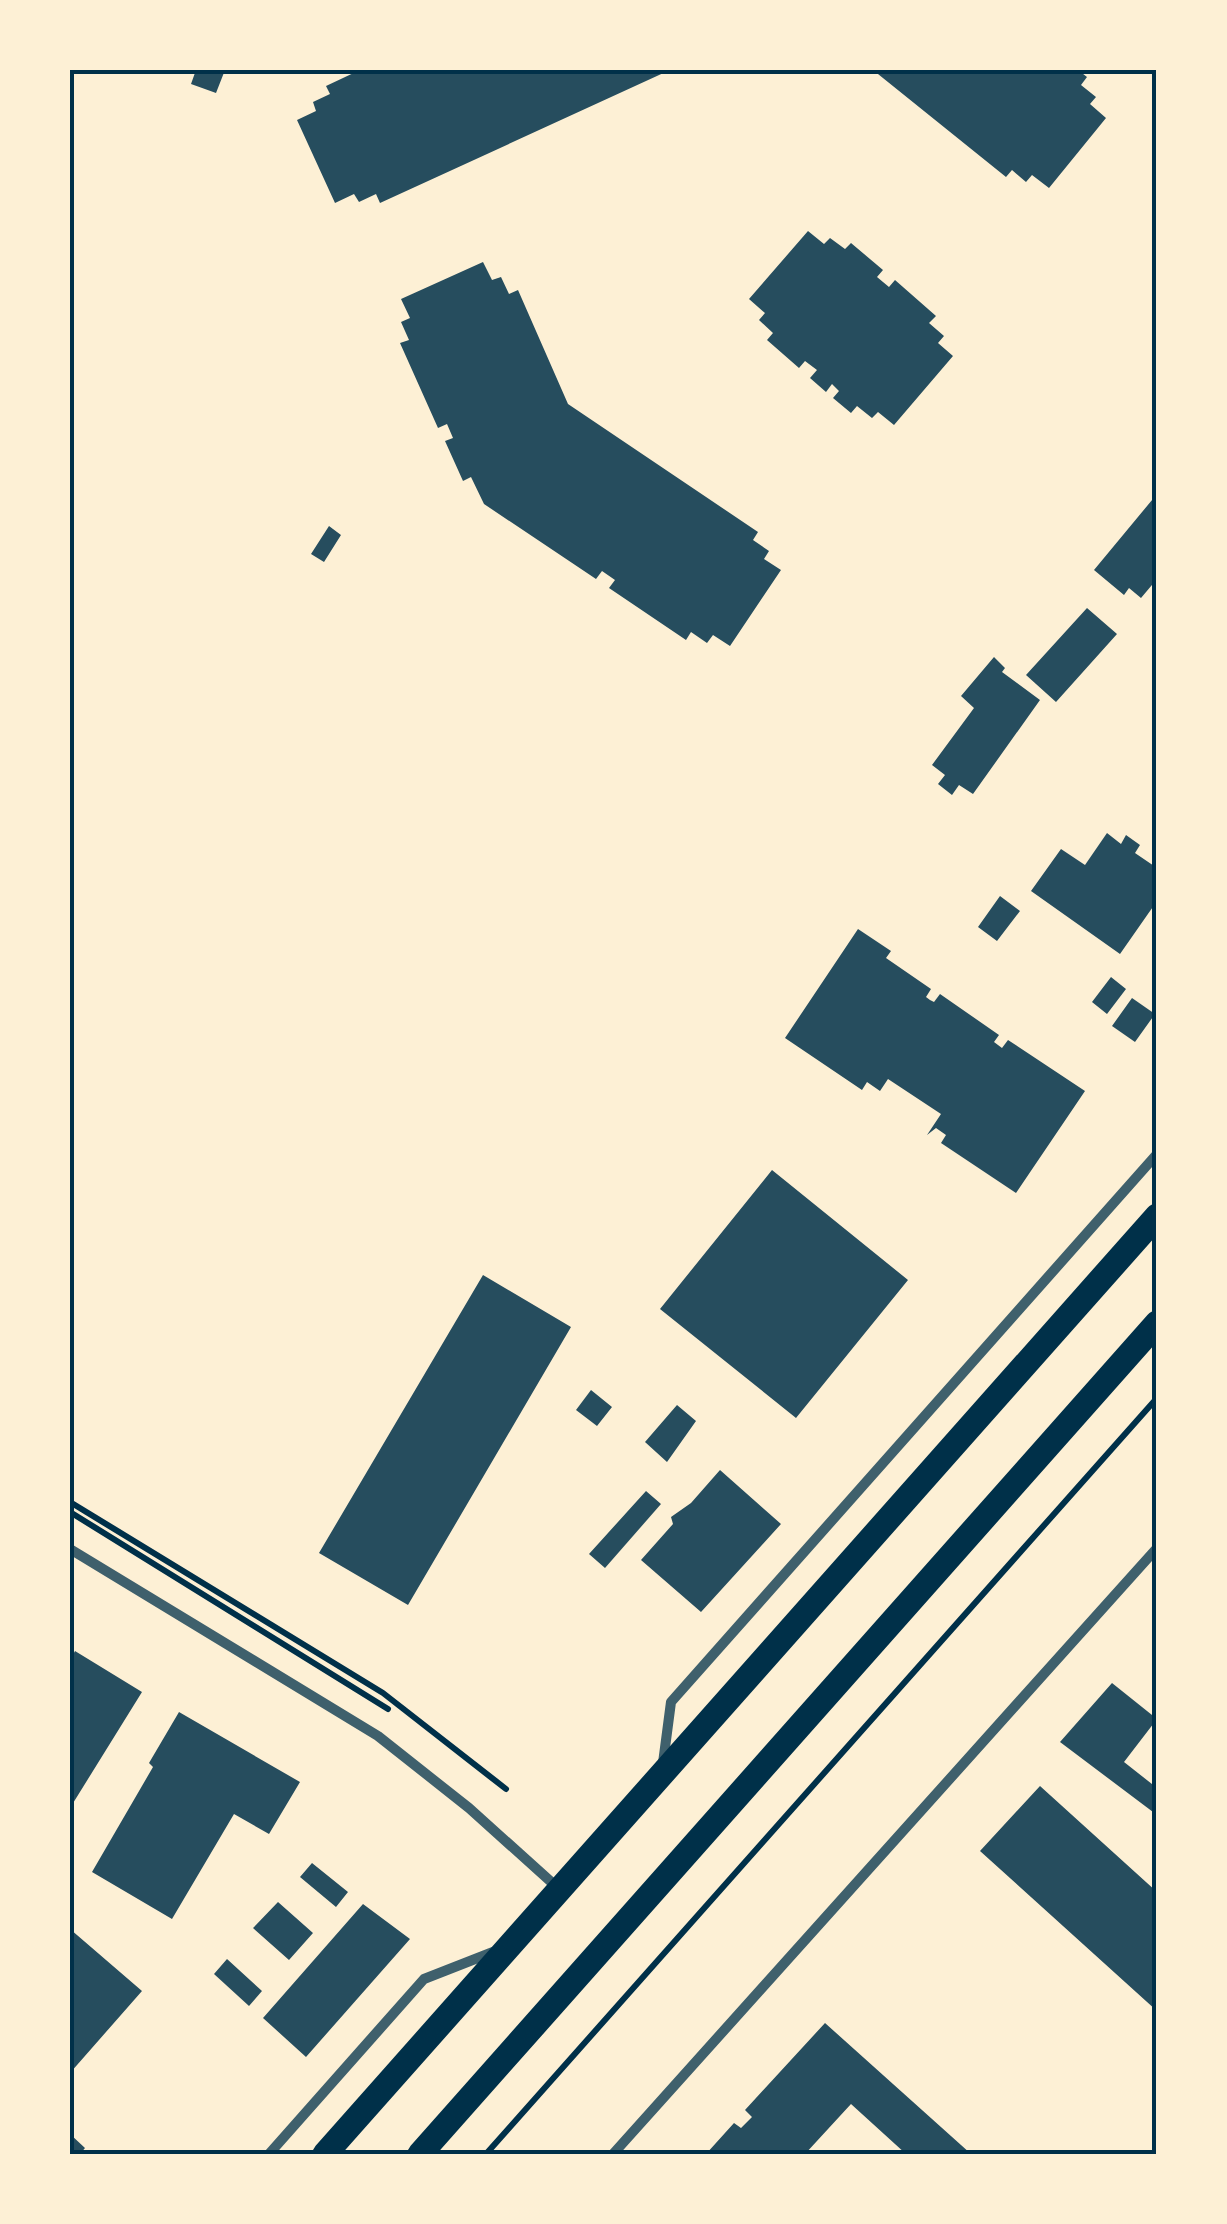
<svg xmlns="http://www.w3.org/2000/svg" width="1227" height="2224" font-family="'IBM Plex Sans',sans-serif">
	<style>
		.building { fill: #264d5e }
		.lines { fill: none; stroke-linecap: round; stroke-linejoin: round }
		.path { stroke: #003049; stroke-width: 6 }
		.minor { stroke: #3f606c; stroke-width: 10 }
		.primary { stroke: #003049; stroke-width: 25 }
		.neatline { fill: none; stroke: #003049; stroke-width: 4 }
	</style>
	<rect width="100%" height="100%" fill="#fdf0d5"/>
	<!-- building -->
	<path class="building" d="M196,70H225L216,93L191,84Z
		M360,70H670L380,203L376,194L359,202L354,194L335,203L297,120L316,111L313,102L330,94L326,86Z
		M873,70H1078L1087,77L1081,85L1096,97L1090,104L1106,118L1049,188L1032,175L1026,182L1012,170L1006,177Z
		M808,231L824,244L830,238L845,249L851,243L883,270L877,277L889,287L895,280L936,316L929,323L944,336L938,343L953,356L894,425L878,412L872,418L857,406L851,413L833,398L839,391L832,384L826,392L810,378L817,370L805,361L799,368L767,340L773,333L759,320L765,313L749,299Z
		M483,262L492,280L501,277L509,294L518,290L568,404L758,532L753,540L769,551L764,559L781,570L730,646L713,635L707,643L691,632L686,640L609,588L615,580L602,571L596,579L484,504L471,477L463,481L445,441L453,438L447,424L438,428L400,343L409,340L401,322L410,318L401,299Z
		M1157,494V579L1141,598L1129,588L1124,595L1094,570Z
		M329,526L341,535L324,562L311,554Z
		M1087,608L1117,634L1056,702L1026,675Z
		M994,657L1005,668L1002,672L1040,700L973,794L959,785L952,795L938,784L945,775L932,765L974,708L961,696Z
		M1107,833L1121,844L1126,835L1140,845L1135,853L1157,868V901L1120,954L1031,891L1061,849L1085,865Z
		M1000,896L1020,911L997,941L978,927Z
		M858,929L891,951L886,958L931,989L926,997L930,1000L934,1002L940,994L999,1035L994,1042L1002,1048L1008,1040L1085,1091L1016,1193L941,1143L946,1135L936,1128L927,1135L941,1114L888,1079L880,1091L867,1082L862,1090L785,1038Z
		M1111,977L1126,989L1107,1014L1092,1002Z
		M1132,998L1155,1014L1135,1042L1112,1026Z
		M772,1170L908,1280L796,1418L660,1309Z
		M483,1275L571,1327L408,1605L319,1553Z
		M591,1390L612,1407L597,1426L576,1410Z
		M677,1405L696,1421L667,1462L645,1442Z
		M720,1470L781,1524L701,1612L641,1560L673,1524L671,1517L691,1503Z
		M646,1491L661,1504L605,1568L589,1554Z
		M75,1651L142,1692L70,1808V1660Z
		M1112,1683L1157,1719L1124,1762L1157,1788V1815L1060,1742Z
		M179,1712L300,1782L269,1834L234,1814L172,1919L92,1872L153,1767L149,1763Z
		M1040,1786L1157,1892V2011L980,1851Z
		M312,1863L348,1892L336,1907L300,1877Z
		M278,1902L313,1933L289,1960L253,1928Z
		M363,1904L410,1939L306,2057L263,2018Z
		M70,1929L142,1991L70,2073Z
		M227,1959L262,1991L249,2006L214,1974Z
		M825,2023L961,2145L971,2154H906L851,2104L805,2154H706L734,2123L741,2128L752,2117L745,2110Z
		M70,2134L85,2148L80,2154H70Z"/>
	<g class="lines">
		<!-- path -->
		<path class="path" d="M70,1502L383,1693L506,1789
			M70,1512L388,1709
			M486,2154L1157,1398"/>
		<!-- minor -->
		<path class="minor" d="M70,1549L378,1736L469,1808L559,1889
			M663,1763L671,1702L1157,1154
			M269,2154L424,1979L493,1952
			M613,2154L1157,1548"/>
		<!-- primary -->
		<path class="primary" d="M325,2154L1157,1216
			M420,2154L1157,1323"/>
	</g>
	<!-- border -->
	<rect width="1227" height="2224" fill="none" stroke="#fdf0d5" stroke-width="145"/>
	<rect x="72" y="72" width="1082" height="2080" class="neatline"/>
</svg>
